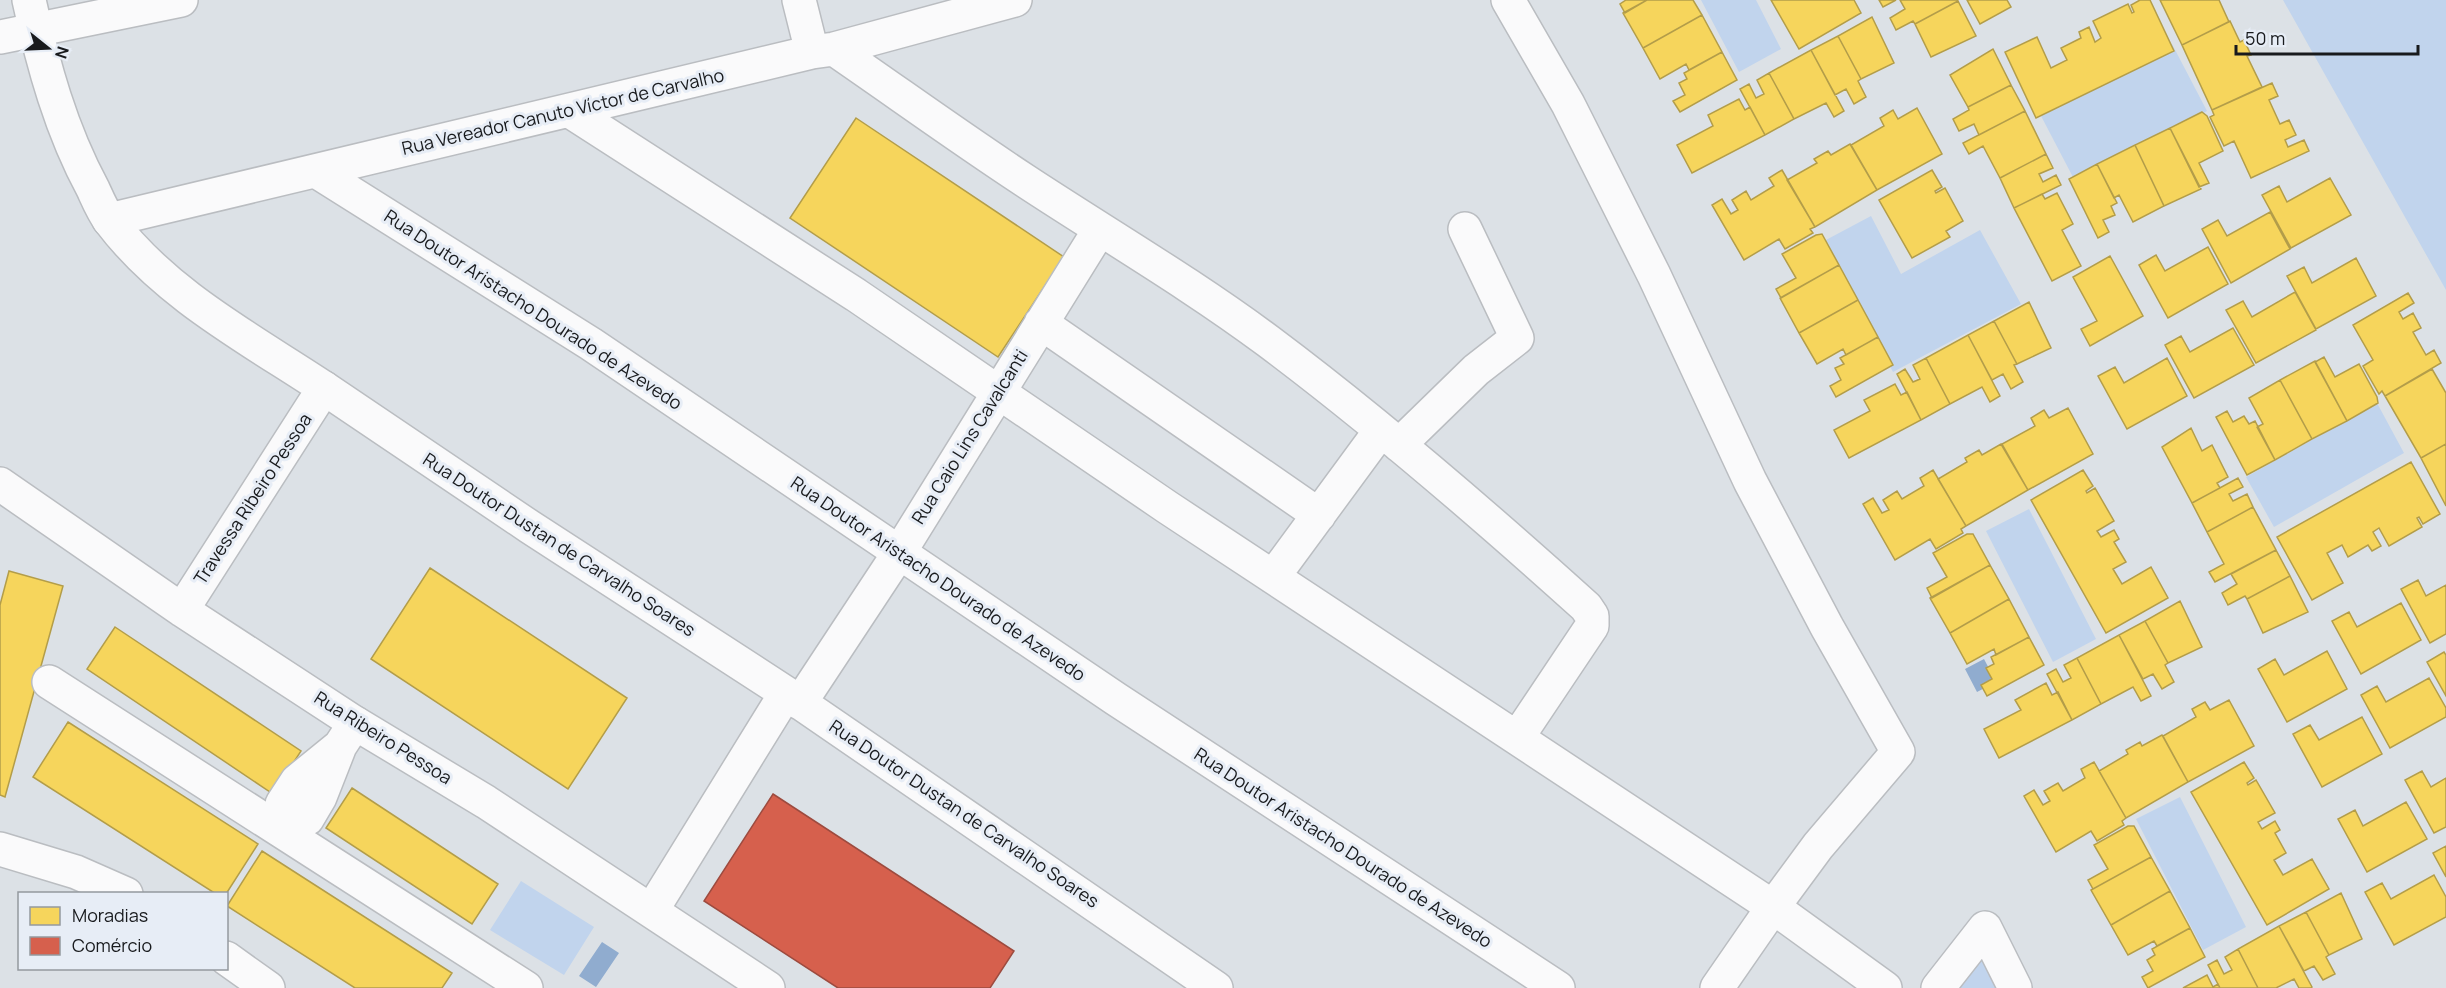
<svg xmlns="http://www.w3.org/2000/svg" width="2446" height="988" font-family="Manrope,sans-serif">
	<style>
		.green { fill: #c1d4ed }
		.water { fill: #90accf }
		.homes { fill: #f6d55c; stroke: #b39d49; stroke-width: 1.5 }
		.shops { fill: #d6604d; stroke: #9d4b3f; stroke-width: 1.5 }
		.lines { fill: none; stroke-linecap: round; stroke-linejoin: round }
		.minor-casing { stroke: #babdc1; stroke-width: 36 }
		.major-casing { stroke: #babdc1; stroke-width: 36 }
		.minor { stroke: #fafafb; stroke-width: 33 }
		.major { stroke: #fafafb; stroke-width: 33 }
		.labels { text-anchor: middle; stroke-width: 6; stroke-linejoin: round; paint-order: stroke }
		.street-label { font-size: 18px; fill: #181a1d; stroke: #e7edf6 }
	</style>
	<rect width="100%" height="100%" fill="#dce1e6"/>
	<!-- green -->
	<path class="green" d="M1701,0H1756L1781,49L1739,72Z
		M2283,0H2446V290Z
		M2172,44L2207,111L2075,181L2040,114Z
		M1871,216L1901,274L1980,230L2021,304L1893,372L1824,241Z
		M2377,403L2404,453L2274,527L2246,477Z
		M2029,509L2096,639L2053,662L1986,531Z
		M2180,797L2246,927L2203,950L2136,819Z
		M521,881L594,927L564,975L490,930Z
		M1979,949L2003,988H1949Z"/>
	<!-- water -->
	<path class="water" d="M1984,659L1996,682L1977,692L1965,669Z
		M602,942L619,953L596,987L579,976Z"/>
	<!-- homes -->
	<path class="homes" d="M1626,0H1647L1625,13L1620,4Z
		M1647,0H1693L1702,15L1643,48L1623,13Z
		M1771,0H1854L1861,13L1799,49Z
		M1879,0H1896L1883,7Z
		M1900,0H1957L1958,1L1915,24L1913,21L1896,30L1890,18L1905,9Z
		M1967,0H2007L2011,7L1980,24Z
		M2140,0H2150L2174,51L2036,118L2005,52L2037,37L2051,68L2067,60L2061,48L2081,38L2079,32L2089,27L2095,42L2101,38L2093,21L2128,4L2132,13L2134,12L2131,5Z
		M2160,0H2219L2229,22L2182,45Z
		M1958,1L1976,36L1931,57L1915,24Z
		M1702,15L1722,52L1689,70L1686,64L1660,79L1643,48Z
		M1872,17L1894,63L1861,79L1838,36Z
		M2230,21L2240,42L2244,40L2251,55L2247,56L2262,87L2212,110L2182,45Z
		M1838,36L1861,79L1858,81L1866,97L1854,104L1846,89L1835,95L1811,50Z
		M1993,49L2011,85L1968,107L1950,75Z
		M1811,50L1844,111L1834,117L1826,103L1794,119L1769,73Z
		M1722,52L1737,80L1680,112L1673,101L1685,95L1679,83L1687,79L1684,73Z
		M1769,73L1794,119L1765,135L1740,89L1749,84L1756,98L1764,94L1757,80Z
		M2272,83L2278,96L2269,100L2280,124L2289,120L2296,135L2285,140L2288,147L2304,140L2309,151L2251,178L2234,141L2224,146L2210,117L2214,115L2212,110Z
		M2011,85L2025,111L1979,135L1974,124L1959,131L1953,119L1969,110L1968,107Z
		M1739,99L1745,110L1750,107L1765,135L1692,173L1677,145L1713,126L1708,115Z
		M1917,108L1942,154L1877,190L1851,145L1884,126L1880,118L1893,110L1898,119Z
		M2025,111L2046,154L2000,178L1983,146L1969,154L1963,143Z
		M2202,112L2207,116L2223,151L2199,163L2209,183L2199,187L2170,128Z
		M856,118L1064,257L998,357L790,218Z
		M2170,128L2201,189L2164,206L2135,145Z
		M1850,144L1877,190L1815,227L1787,180L1817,163L1814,159L1828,151L1831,155Z
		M2135,145L2164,206L2133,222L2119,195L2114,198L2097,164Z
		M2046,154L2053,168L2039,174L2043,182L2056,175L2061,185L2014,208L2000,178Z
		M2097,164L2117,203L2111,206L2115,215L2103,220L2109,232L2098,238L2069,179Z
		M1782,170L1815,227L1810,229L1813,233L1785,249L1779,239L1744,260L1712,205L1722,199L1731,214L1738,210L1732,200L1746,191L1751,200L1774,186L1769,178Z
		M1932,170L1942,187L1935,191L1936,193L1945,188L1963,221L1946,231L1950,237L1912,258L1879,200Z
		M2330,178L2351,215L2291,248L2262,195L2279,186L2287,202Z
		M2057,193L2073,224L2062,230L2081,266L2052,281L2014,208L2042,194L2045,199Z
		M2270,212L2290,249L2231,283L2202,229L2218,220L2227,236Z
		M1822,234L1839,265L1781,298L1776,289L1796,278L1782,254L1816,235Z
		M2208,247L2228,284L2168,318L2139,265L2156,255L2165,271Z
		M2110,256L2143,316L2090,346L2081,329L2097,321L2073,277Z
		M2356,258L2376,296L2316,329L2287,276L2304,267L2312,283Z
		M1839,265L1858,300L1799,333L1780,298Z
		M2295,292L2316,330L2256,363L2226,310L2243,301L2252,317Z
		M2408,293L2414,303L2399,312L2403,319L2413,313L2421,328L2413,332L2426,355L2434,350L2441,363L2385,396L2382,391L2379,394L2363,366L2373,360L2353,325Z
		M1858,300L1878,337L1846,355L1843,349L1817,364L1799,333Z
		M2029,302L2051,348L2017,364L1994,321Z
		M1994,321L2017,364L2014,365L2023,382L2011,389L2003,374L1992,380L1968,335Z
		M2233,328L2254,365L2194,398L2165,345L2181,336L2190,352Z
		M1968,335L2000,396L1990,402L1982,387L1950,404L1926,358Z
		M1878,337L1893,365L1836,397L1830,386L1841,380L1835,368L1844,364L1840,358Z
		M2324,357L2335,377L2359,364L2377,397L2378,403L2347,421L2315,362Z
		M1926,358L1950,404L1921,420L1897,374L1905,369L1913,382L1920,379L1913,365Z
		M2167,358L2187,396L2127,429L2098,376L2115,367L2124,383Z
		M2315,361L2347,421L2312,439L2280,380Z
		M2432,369L2446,393V444L2421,458L2385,396Z
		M2280,380L2312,439L2275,460L2257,427L2263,424L2249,398Z
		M1895,384L1901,395L1907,392L1921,420L1849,458L1834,430L1870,411L1864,400Z
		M2068,408L2093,454L2028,490L2002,444L2035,426L2031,418L2044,410L2049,418Z
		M2227,411L2233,422L2244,416L2249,424L2255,421L2275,460L2247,475L2216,417Z
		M2191,428L2202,451L2212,445L2228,477L2217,483L2220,488L2192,503L2162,447Z
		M2001,444L2028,490L1966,526L1938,479L1967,462L1965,458L1979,450L1982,455Z
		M2446,444V506L2421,458Z
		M2411,462L2440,514L2423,524L2419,517L2417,518L2422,527L2389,546L2379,528L2373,532L2381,546L2372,551L2368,545L2348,557L2342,545L2327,553L2343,583L2312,600L2277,537Z
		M1933,470L1966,526L1961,529L1963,533L1936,549L1930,539L1895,560L1863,504L1873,498L1882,513L1889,510L1883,500L1897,491L1902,499L1924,486L1920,478Z
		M2083,470L2093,486L2086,491L2087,493L2095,488L2114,521L2097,531L2101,537L2114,530L2119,539L2114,542L2126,562L2113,569L2122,584L2151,567L2168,598L2106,633L2031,500Z
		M2238,478L2243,487L2229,494L2233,501L2247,494L2253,507L2207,532L2192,503Z
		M2253,507L2276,550L2215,582L2209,572L2224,564L2207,532Z
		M1967,534H1973L1990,565L1932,598L1927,588L1947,577L1933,553Z
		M2276,550L2290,576L2247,599L2245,596L2228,605L2222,593L2237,584L2231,574Z
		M1990,565L2009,599L1950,633L1930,598Z
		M430,568L627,698L568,789L371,659Z
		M9,571L63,586L5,797L0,795V605Z
		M2290,576L2308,612L2263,633L2247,599Z
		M2418,580L2426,596L2446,585V634L2430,643L2401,589Z
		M2009,599L2029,637L1996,655L1994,649L1967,664L1950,633Z
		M2180,601L2202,647L2168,663L2145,621Z
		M2401,603L2421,640L2361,674L2332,621L2349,612L2357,627Z
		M2145,621L2168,663L2165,665L2174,682L2162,689L2153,674L2143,679L2119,635Z
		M115,627L301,751L273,794L87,669Z
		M2119,635L2151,696L2141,701L2133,687L2101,704L2077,658Z
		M2029,637L2044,665L1987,696L1981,685L1992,679L1986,668L1994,664L1991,657Z
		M2327,651L2347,689L2287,722L2258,669L2275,659L2284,675Z
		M2444,652L2446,655V696L2427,662Z
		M2077,658L2101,704L2072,720L2047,674L2056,669L2063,682L2071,678L2064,665Z
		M2429,678L2446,708V717L2390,748L2361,695L2377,686L2386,702Z
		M2046,683L2052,695L2058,692L2072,720L1999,758L1984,729L2021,710L2015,700Z
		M2229,700L2254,746L2188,782L2163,736L2196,717L2192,709L2205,702L2210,710Z
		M2362,717L2382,754L2322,787L2293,734L2310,725L2319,740Z
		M68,722L258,844L226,894H216L33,777Z
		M2162,735L2188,782L2126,818L2099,771L2128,754L2126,750L2140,742L2142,746Z
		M2094,762L2126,818L2122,821L2124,825L2097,841L2091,831L2056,852L2024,796L2034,790L2043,805L2050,801L2044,791L2058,783L2063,791L2085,778L2081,769Z
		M2244,762L2254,778L2247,783L2248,785L2256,780L2275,813L2258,822L2262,829L2275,821L2280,830L2275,833L2286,853L2274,860L2283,875L2312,859L2329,889L2267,925L2191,792Z
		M2422,771L2431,787L2446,778V827L2434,833L2405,780Z
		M352,788L498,884L472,924L326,828Z
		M2406,802L2427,839L2367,872L2338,819L2355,810L2363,826Z
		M2128,826H2134L2151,857L2093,889L2088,880L2108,869L2094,845Z
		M2446,846V877L2433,853Z
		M262,851L452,973L442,988H355L227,906Z
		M2151,857L2170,891L2111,925L2091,890Z
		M2434,875L2446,897V917L2394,945L2365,892L2382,883L2391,899Z
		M2170,891L2190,928L2157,946L2154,941L2128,955L2111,925Z
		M2341,893L2362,939L2329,955L2306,912Z
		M2306,912L2329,955L2326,957L2335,974L2323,980L2314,966L2304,971L2279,926Z
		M2279,926L2312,987L2311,988H2299L2294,979L2276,988H2258L2238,949Z
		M2190,928L2205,957L2148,988L2142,977L2153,971L2147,960L2155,955L2152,949Z
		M2238,949L2258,988H2220L2208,965L2217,960L2224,974L2232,970L2225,957Z
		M2207,975L2213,987L2218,984L2220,988H2183Z"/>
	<!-- shops -->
	<path class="shops" d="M773,794L1014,951L990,988H838L704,901Z"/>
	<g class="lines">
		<!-- minor casing -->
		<g class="minor-casing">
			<path id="minor" d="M799,0L812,52
				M1508,0L1568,104L1654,275L1750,481L1827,627L1898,752L1818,846L1773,907L1717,988
				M0,37L181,0
				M834,49C898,93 960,138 1024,180C1106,234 1190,283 1268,341C1379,424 1484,515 1586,607L1592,616V626L1517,738
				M570,111L856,295L1167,507L1773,907L1885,988
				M316,171L591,344L1116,699L1558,988
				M109,220L812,52L834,49L1015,0
				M1041,323L1319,515
				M324,388L530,527L786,693L1216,988
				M1399,445L1476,370L1517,338L1465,229
				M1273,577L1381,430
				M49,682L526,988
				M800,703L899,553L1100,229
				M340,746L297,781L282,804V830L307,819L320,797L340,746L355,723
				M0,849L76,872L126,894
				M652,910L786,693
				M226,958L268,988
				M1938,988L1985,928L2015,988"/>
		</g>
		<!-- major casing -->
		<g class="major-casing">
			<path id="major" d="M29,0C43,65 61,130 93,189C98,200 103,212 110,221C165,294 250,339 324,388L182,610
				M0,484L182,610L355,723L486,802L768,988"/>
		</g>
		<!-- minor -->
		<use href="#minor" class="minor"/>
		<!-- major -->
		<use href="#major" class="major"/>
	</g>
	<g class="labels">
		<!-- street labels -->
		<g class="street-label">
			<text transform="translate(563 112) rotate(-13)" y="6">Rua Vereador Canuto Víctor de Carvalho</text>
			<text transform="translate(533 310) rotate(33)" y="6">Rua Doutor Aristacho Dourado de Azevedo</text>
			<text transform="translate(970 437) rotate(-58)" y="6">Rua Caio Lins Cavalcanti</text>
			<text transform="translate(253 499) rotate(-57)" y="6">Travessa Ribeiro Pessoa</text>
			<text transform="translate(559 545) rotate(33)" y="6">Rua Doutor Dustan de Carvalho Soares</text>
			<text transform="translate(938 579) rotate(34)" y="6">Rua Doutor Aristacho Dourado de Azevedo</text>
			<text transform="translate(383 738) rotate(32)" y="6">Rua Ribeiro Pessoa</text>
			<text transform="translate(964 814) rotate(34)" y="6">Rua Doutor Dustan de Carvalho Soares</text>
			<text transform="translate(1343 848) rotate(33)" y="6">Rua Doutor Aristacho Dourado de Azevedo</text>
		</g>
	</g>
	<!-- legend -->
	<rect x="18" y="892" width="210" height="78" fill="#e7edf6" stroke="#94999f" stroke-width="1.5"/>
	<rect x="30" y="907" width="30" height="18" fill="#f6d55c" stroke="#94999f" stroke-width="1.5"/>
	<text x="72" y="922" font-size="18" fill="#181a1d">Moradias</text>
	<rect x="30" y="937" width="30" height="18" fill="#d6604d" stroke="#94999f" stroke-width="1.5"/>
	<text x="72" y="952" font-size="18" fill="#181a1d">Comércio</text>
	<!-- north arrow -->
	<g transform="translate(48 48) rotate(108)" stroke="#e7edf6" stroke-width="4.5" paint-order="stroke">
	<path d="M0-4.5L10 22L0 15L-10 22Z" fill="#181a1d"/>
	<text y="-9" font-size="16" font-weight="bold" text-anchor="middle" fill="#181a1d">N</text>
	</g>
	<!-- scale -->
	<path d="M2236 45v9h182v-9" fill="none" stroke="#181a1d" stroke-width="3"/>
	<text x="2245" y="45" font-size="18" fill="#181a1d" stroke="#e7edf6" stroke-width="4.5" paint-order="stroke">50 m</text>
</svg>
